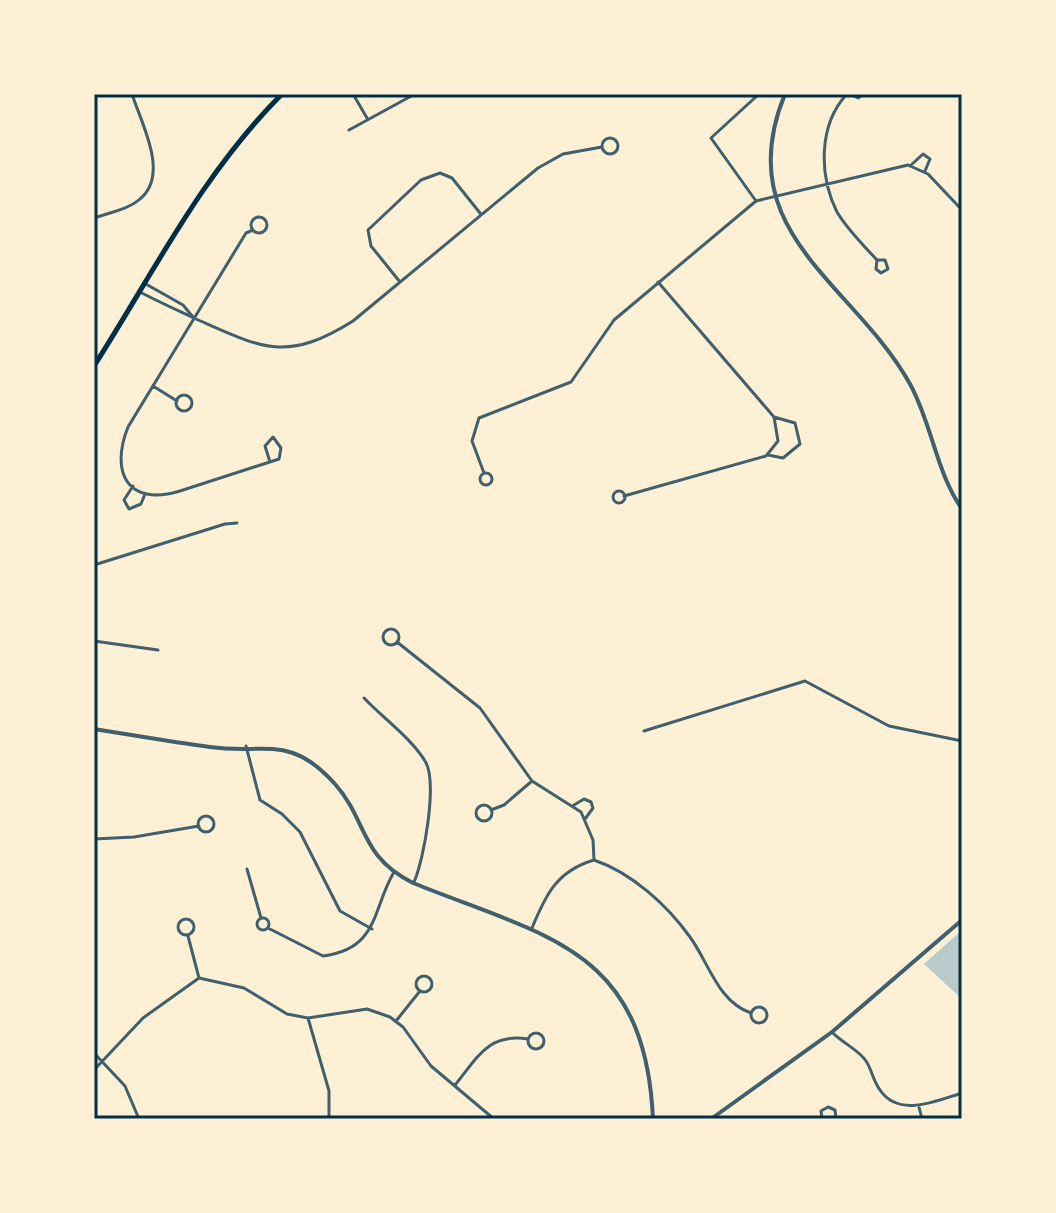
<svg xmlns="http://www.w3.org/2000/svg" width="1056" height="1213" font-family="Karla,sans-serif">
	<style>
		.green { fill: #b9caca }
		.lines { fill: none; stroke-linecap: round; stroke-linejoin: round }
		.minor { stroke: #3f606c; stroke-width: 3 }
		.tertiary { stroke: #3f606c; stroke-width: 4 }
		.primary { stroke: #003049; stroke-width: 5 }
		.neatline { fill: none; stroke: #003049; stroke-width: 3 }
	</style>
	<rect width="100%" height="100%" fill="#fdf0d5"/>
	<!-- green -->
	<path class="green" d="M962,930V999L924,964Z"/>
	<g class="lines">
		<!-- minor -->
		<path class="minor" d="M353,94L367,118
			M847,94C818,125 819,176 837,212C847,229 863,245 877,260L876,269L881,273L888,269L885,260H877
			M850,94L858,98L864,94
			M349,130L415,94
			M602 146a8 8 0 1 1 16 0a8 8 0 1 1-16 0Z
			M910,166L923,154L930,159L925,171
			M756,201L711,138L759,94
			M251 225a8 8 0 1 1 16 0a8 8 0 1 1-16 0Z
			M94,218C108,213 129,209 140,199C170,174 141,123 132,94
			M253,230L246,233L128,427C110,472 127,507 180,491L279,459L281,448L273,437L265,446L270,462
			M400,282L371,246L368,230L421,180L440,173L452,178L480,213
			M144,283L183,305L193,317
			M140,292C159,302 177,310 196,319C262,348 286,363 353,321L538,168L563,154L602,147
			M153,386L177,401
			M176 403a8 8 0 1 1 16 0a8 8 0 1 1-16 0Z
			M768,455L783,458L800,444L795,423L774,417
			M480 479a6 6 0 1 1 12 0a6 6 0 1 1-12 0Z
			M484,473L472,441L479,418L571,382L614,320L756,201L908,165L928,174L962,210
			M133,486L124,500L129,509L141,504L145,494
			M613 497a6 6 0 1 1 12 0a6 6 0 1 1-12 0Z
			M624,496L766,456L778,441L774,417L658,282
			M94,565L225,524L237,523
			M383 637a8 8 0 1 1 16 0a8 8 0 1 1-16 0Z
			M94,641L158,650
			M397,642L480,708L532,781L581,812L593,840L594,860
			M364,698C383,718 411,738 425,761C438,781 424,860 414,882
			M644,731L805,681L889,726L962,741
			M246,746L260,800L282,814L300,832L340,911L372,929
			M574,805L584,799L591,802L593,808L585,819
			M476 813a8 8 0 1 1 16 0a8 8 0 1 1-16 0Z
			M491,810L504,805L532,781
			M198 824a8 8 0 1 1 16 0a8 8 0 1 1-16 0Z
			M94,839L134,837L199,826
			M247,869L261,918
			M257 924a6 6 0 1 1 12 0a6 6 0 1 1-12 0Z
			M178 927a8 8 0 1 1 16 0a8 8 0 1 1-16 0Z
			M268,928L323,956C379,949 372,909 394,872
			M532,928C546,894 557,871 594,860C632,873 667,905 690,937C709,963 718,1002 751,1013
			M188,936L199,978
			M416 984a8 8 0 1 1 16 0a8 8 0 1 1-16 0Z
			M751 1015a8 8 0 1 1 16 0a8 8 0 1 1-16 0Z
			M308,1018L329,1091V1119
			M396,1021L420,991
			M832,1032C842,1043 858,1049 866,1061C872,1070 873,1081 880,1090C899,1118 936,1101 962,1093
			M528 1041a8 8 0 1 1 16 0a8 8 0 1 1-16 0Z
			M94,1053L125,1086L139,1119
			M94,1070L143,1018L199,978L244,988L287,1014L308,1018L367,1009L390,1017L403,1027L431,1066L494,1119
			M455,1085C478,1057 488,1033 528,1039
			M919,1107L922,1119
			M822,1119L821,1111L828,1107L835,1110L836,1119"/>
		<!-- tertiary -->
		<path class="tertiary" d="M785,94C728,232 854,283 910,384C932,424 936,472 962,509
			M94,729C133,735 171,742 210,747C265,755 289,733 335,784C368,821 359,856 413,883C547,937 645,948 653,1119
			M711,1119L832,1032L962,920"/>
		<!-- primary -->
		<path class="primary" d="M94,366C154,272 202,174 282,94"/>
	</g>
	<!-- border -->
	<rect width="1056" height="1213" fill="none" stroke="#fdf0d5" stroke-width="192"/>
	<rect x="96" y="96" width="864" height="1021" class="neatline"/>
</svg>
